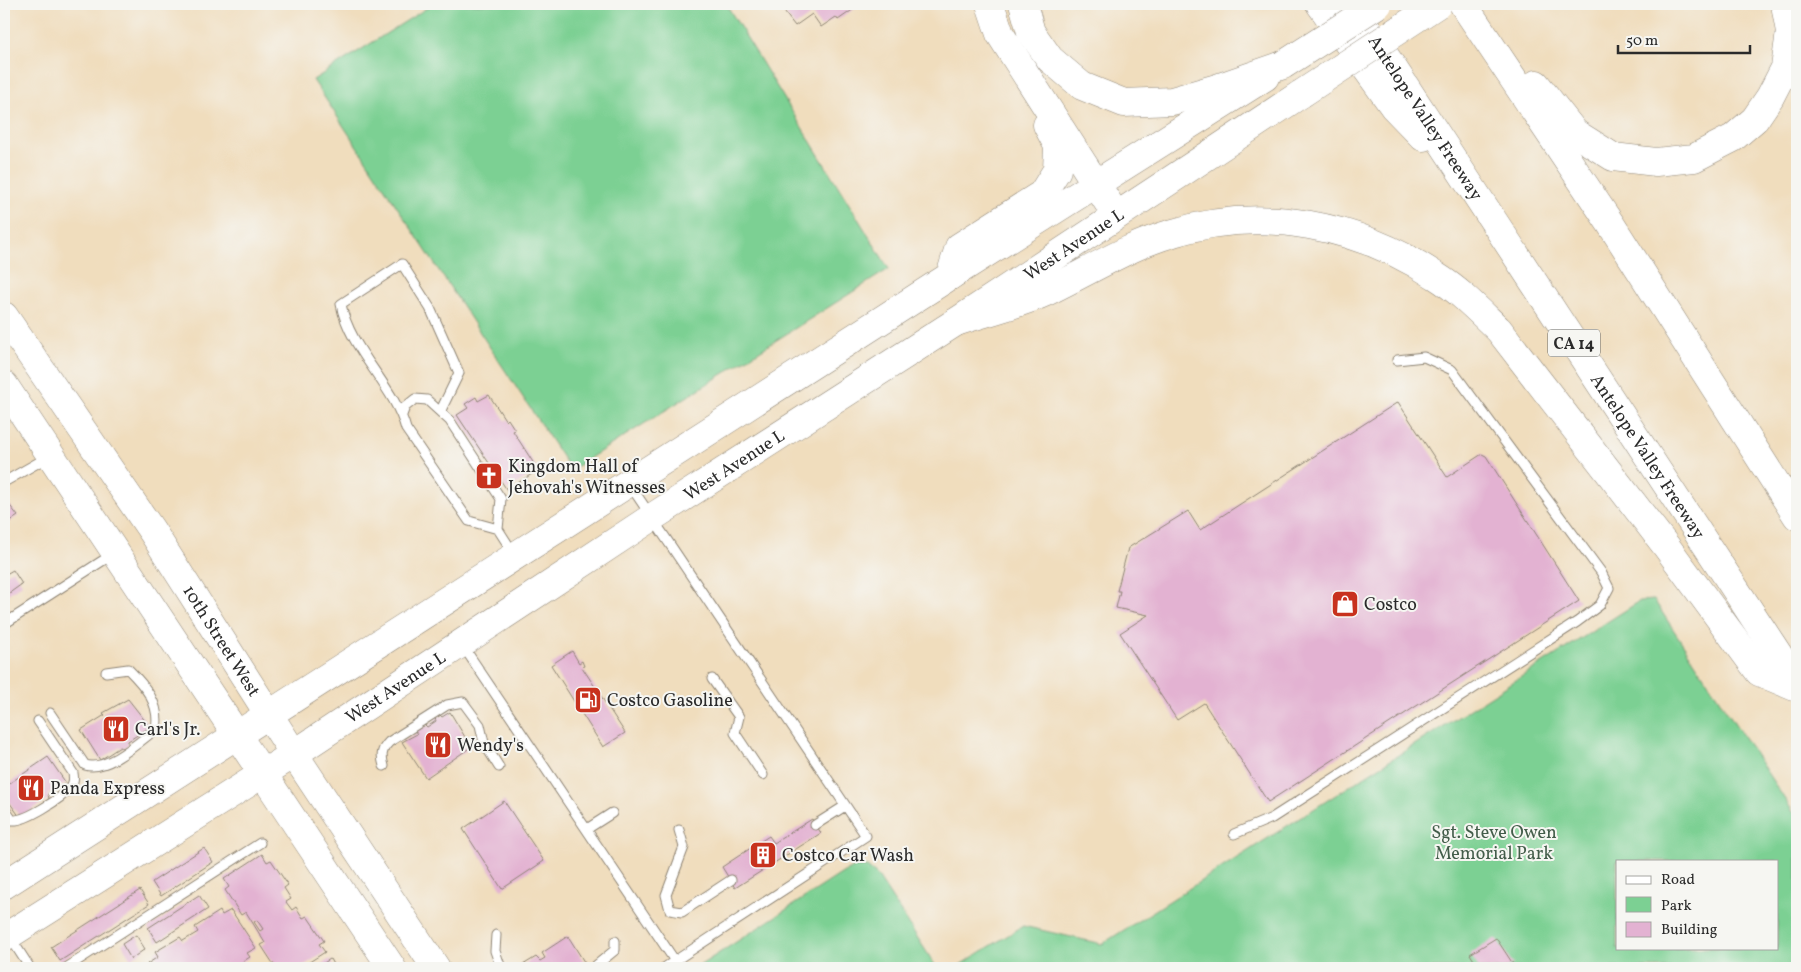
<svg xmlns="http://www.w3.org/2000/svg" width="1801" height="972" font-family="Vollkorn,serif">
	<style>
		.green { fill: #7cd093; stroke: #547e5f; fill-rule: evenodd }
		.building { fill: #e3b2d2; fill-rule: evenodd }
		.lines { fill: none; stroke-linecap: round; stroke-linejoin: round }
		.service-casing { stroke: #8e8474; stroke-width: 11 }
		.primary-casing { stroke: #8e8474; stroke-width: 29 }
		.motorway-casing { stroke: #8e8474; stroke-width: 29 }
		.service { stroke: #fff; stroke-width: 9 }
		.primary { stroke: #fff; stroke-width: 28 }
		.motorway { stroke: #fff; stroke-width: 28 }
		.primary-bridge-casing { stroke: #8e8474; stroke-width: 29; stroke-linecap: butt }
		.primary-bridge { stroke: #fff; stroke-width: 28 }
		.labels { text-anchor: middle; stroke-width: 4; stroke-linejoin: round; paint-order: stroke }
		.shield { fill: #f6f6f2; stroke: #686867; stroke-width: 1 }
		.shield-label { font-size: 16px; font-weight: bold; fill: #2b2b2b }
		.street-label { font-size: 18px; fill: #2b2b2b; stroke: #f6f6f2 }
		.poi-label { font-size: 18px; fill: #2b2b2b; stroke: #f6f6f2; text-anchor: start }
		.park-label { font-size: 18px; fill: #435d4a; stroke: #f6f6f2 }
	</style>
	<rect width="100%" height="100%" fill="#f6f6f2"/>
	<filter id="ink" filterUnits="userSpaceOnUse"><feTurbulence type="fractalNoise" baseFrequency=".02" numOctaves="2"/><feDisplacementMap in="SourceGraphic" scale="10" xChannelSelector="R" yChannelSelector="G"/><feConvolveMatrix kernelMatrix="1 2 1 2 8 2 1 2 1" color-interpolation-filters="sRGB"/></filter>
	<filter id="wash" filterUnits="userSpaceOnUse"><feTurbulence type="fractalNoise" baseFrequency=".0096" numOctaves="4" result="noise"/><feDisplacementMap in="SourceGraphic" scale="20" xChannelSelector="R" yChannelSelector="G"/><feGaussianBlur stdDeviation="1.12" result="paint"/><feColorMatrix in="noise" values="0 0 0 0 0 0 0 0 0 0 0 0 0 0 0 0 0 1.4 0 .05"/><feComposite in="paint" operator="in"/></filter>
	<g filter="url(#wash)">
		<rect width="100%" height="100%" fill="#f0ddbd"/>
		<!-- green -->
		<path class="green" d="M433,4H726L889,269L571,470L313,80Z
			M1654,600L1797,818V968H955L1023,926L1102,944L1640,601ZM1617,861H1777V948H1617Z
			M855,867H867L877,875L937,968H696L844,872Z"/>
		<g id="blocks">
			<!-- building -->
			<path class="building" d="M778,4H861L838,20L836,17L821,27L812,14L795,26Z
				M489,395L506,421L508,419L515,430L513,431L538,470L507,490L457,415L468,408L465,404L476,397L478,401Z
				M1398,402L1447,477L1482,454L1486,456L1579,601L1268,802L1204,703L1177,720L1120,633L1148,615L1116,608L1120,591H1117L1128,548L1188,511L1200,530Z
				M4,498L18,516L4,525Z
				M4,570L6,574L13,570L22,584L8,594L4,588Z
				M572,651L579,663L582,661L584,666L582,667L625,733L603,747L551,665Z
				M128,699L150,727L128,741V745L123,748L120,747L100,760L81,730L105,715L103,713Z
				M450,712L471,747L426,778L402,742L417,734L415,731L425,725L427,727L436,721L435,718L440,715L442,717Z
				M48,757L66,783L48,794L49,799L20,817L4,795V787Z
				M504,801L544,861L502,889L463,829Z
				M812,819L821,833L735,888L722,867L769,836L774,843Z
				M204,848L213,862L161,896L152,882Z
				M262,854L267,862L271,860L288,885L284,888L291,899L286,902L292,910L296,907L303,918L307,916L324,941L319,944L325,952L300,968H276L261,945L265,943L246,912L241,915L225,890L229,887L224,879ZM257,920L263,929L260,931L254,922Z
				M140,890L149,904L60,961L51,947Z
				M199,895L208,909L157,942L148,928Z
				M231,910L256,948L247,953L250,957L233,968H150L147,964L158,957L155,952L180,937L183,941L198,932L195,927L220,911L222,915Z
				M136,935L145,949L131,959L122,944Z
				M568,936L586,965L582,968H518L536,957L540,961L545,958L542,953Z
				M1496,938L1513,964L1506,968H1479L1470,954Z
				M330,959L335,968L339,965L341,968H316Z"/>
		</g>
	</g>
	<g filter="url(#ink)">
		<use href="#blocks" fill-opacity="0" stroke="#8e8474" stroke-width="1"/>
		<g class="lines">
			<!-- service casing -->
			<g class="service-casing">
				<path id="service" d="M441,410L459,373L430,308L402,264L341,304C349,349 395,387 406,429L469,521L498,529
					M402,415L405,407L415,399L427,400L450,421L501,499L498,529L514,554
					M4,482L48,457
					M630,485L866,836L664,968
					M4,624L113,554
					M463,646L675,961
					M712,679L739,717L735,733L763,775
					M50,713L85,765C107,772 139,742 156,729C161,704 145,686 128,669L106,672
					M384,766C381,756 381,750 389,742L447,705L463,702L480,725L484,743L499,767
					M4,808L12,820C25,822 62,798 70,788C74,783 74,779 73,773L38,721
					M815,825L845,806
					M587,829L612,813
					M679,830L684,847L666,895L670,910L682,912L731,880
					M1234,834L1272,818L1577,622L1600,605L1609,588L1601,572L1452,370L1424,357L1397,360
					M496,935L495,951L501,968
					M10,937L30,968
					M66,968L260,843
					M593,968L615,950V941"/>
			</g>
			<!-- primary casing -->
			<g class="primary-casing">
				<g id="primary">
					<path id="s1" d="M4,316L152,531L294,754L436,968"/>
					<path d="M4,385L392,968"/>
					<path d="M4,885L950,276L1265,77"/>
					<path id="s2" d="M4,938L294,754L651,518L956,322L1301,94"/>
				</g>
			</g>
			<!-- motorway casing -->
			<g class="motorway-casing">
				<g id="motorway">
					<path d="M990,4L1000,34L1116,215"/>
					<path d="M1023,4L1031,32L1050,59L1082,86L1124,103L1172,101L1217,88L1283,65"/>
					<path d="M1320,4L1394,107L1423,137"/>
					<path id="s3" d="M1351,4L1797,683"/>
					<path d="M1463,4L1610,223L1797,516"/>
					<path d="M1536,84L1575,133L1613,157L1656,162L1694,158L1733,138L1755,119L1770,97L1785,68L1790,32L1785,4"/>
					<path d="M950,276L959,247L1042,194L1057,170L1058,146L1047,125"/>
					<path d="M956,322C985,312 1018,305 1046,292C1088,272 1128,246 1173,233C1262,205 1359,225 1436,276C1460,291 1479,311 1499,330L1666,546L1759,672L1797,688"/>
				</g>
			</g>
			<!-- service -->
			<use href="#service" class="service"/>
			<!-- primary -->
			<use href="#primary" class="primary"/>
			<!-- motorway -->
			<use href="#motorway" class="motorway"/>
			<!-- primary-bridge casing -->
			<g class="primary-bridge-casing">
				<path id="primary-bridge" d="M1283,65L1378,4
					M1301,94L1438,4"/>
			</g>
			<!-- primary-bridge -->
			<use href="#primary-bridge" class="primary-bridge"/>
		</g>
	</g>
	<!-- icons -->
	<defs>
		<g id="church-square" transform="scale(1.4375)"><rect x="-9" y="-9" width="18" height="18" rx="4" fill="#c8321e" stroke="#f6f6f2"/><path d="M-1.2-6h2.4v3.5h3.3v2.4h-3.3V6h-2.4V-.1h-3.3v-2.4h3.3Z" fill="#fff"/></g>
		<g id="shop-square" transform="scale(1.4375)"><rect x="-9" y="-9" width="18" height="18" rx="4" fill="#c8321e" stroke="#f6f6f2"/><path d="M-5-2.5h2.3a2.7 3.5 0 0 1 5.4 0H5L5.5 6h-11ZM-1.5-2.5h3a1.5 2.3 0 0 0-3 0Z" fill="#fff"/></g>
		<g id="fuel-square" transform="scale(1.4375)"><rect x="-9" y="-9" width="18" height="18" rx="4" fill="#c8321e" stroke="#f6f6f2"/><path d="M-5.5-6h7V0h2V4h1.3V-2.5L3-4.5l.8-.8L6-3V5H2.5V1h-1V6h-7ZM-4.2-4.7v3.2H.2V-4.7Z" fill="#fff"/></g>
		<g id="restaurant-square" transform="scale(1.4375)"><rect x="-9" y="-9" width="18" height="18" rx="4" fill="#c8321e" stroke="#f6f6f2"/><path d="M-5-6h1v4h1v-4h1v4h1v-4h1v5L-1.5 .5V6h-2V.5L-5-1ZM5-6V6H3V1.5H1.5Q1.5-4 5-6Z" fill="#fff"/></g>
		<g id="building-square" transform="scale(1.4375)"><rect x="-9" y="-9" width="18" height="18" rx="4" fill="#c8321e" stroke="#f6f6f2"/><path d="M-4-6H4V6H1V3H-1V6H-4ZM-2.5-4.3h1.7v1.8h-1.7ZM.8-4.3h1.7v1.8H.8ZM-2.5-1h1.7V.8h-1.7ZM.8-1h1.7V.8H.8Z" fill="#fff"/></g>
	</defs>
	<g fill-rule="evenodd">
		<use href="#church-square" x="489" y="476"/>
		<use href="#shop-square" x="1345" y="604"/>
		<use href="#fuel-square" x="588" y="700"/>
		<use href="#restaurant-square" x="116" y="729"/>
		<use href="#restaurant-square" x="438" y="745"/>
		<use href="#restaurant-square" x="31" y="788"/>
		<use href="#building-square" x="763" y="855"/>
	</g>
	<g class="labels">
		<!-- shield labels -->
		<rect class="shield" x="1548" y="329.5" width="52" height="27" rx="4"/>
		<g class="shield-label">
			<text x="1574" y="349">CA 14</text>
		</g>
		<!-- street labels -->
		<g class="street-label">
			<text dy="6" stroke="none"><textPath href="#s3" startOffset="136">Antelope Valley Freeway</textPath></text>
			<text dy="6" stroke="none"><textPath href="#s2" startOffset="1275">West Avenue L</textPath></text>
			<text dy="6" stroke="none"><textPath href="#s3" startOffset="541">Antelope Valley Freeway</textPath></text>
			<text dy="6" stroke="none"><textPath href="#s2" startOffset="870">West Avenue L</textPath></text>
			<text dy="6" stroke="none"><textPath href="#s1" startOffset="391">10th Street West</textPath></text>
			<text dy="6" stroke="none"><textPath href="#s2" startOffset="465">West Avenue L</textPath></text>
		</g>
		<!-- poi labels -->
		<g class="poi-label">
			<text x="508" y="472">Kingdom Hall of<tspan x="508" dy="21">Jehovah's Witnesses</tspan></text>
			<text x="1364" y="610">Costco</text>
			<text x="607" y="706">Costco Gasoline</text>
			<text x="135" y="735">Carl's Jr.</text>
			<text x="457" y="751">Wendy's</text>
			<text x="50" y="794">Panda Express</text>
			<text x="782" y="861">Costco Car Wash</text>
		</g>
		<!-- park labels -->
		<g class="park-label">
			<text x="1494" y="838">Sgt. Steve Owen<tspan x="1494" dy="21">Memorial Park</tspan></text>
		</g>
	</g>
	<!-- margin -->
	<rect width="1801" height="972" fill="none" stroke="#f6f6f2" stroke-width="20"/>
	<!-- legend -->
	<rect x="1616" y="860" width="162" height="90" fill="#f6f6f2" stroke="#a5a5a2"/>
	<rect x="1626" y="876" width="25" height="8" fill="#ffffff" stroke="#a5a5a2"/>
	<text x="1661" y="884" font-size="15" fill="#2b2b2b">Road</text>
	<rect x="1626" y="897" width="25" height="15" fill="#7cd093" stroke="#a5a5a2"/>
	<text x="1661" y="910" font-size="15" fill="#2b2b2b">Park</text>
	<rect x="1626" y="922" width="25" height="15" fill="#e3b2d2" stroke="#a5a5a2"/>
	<text x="1661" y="934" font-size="15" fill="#2b2b2b">Building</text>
	<!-- scale -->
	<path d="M1618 45v8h132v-8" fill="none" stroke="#2b2b2b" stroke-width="2.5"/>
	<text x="1626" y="45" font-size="15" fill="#2b2b2b" stroke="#f6f6f2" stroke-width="4" paint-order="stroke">50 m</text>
</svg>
